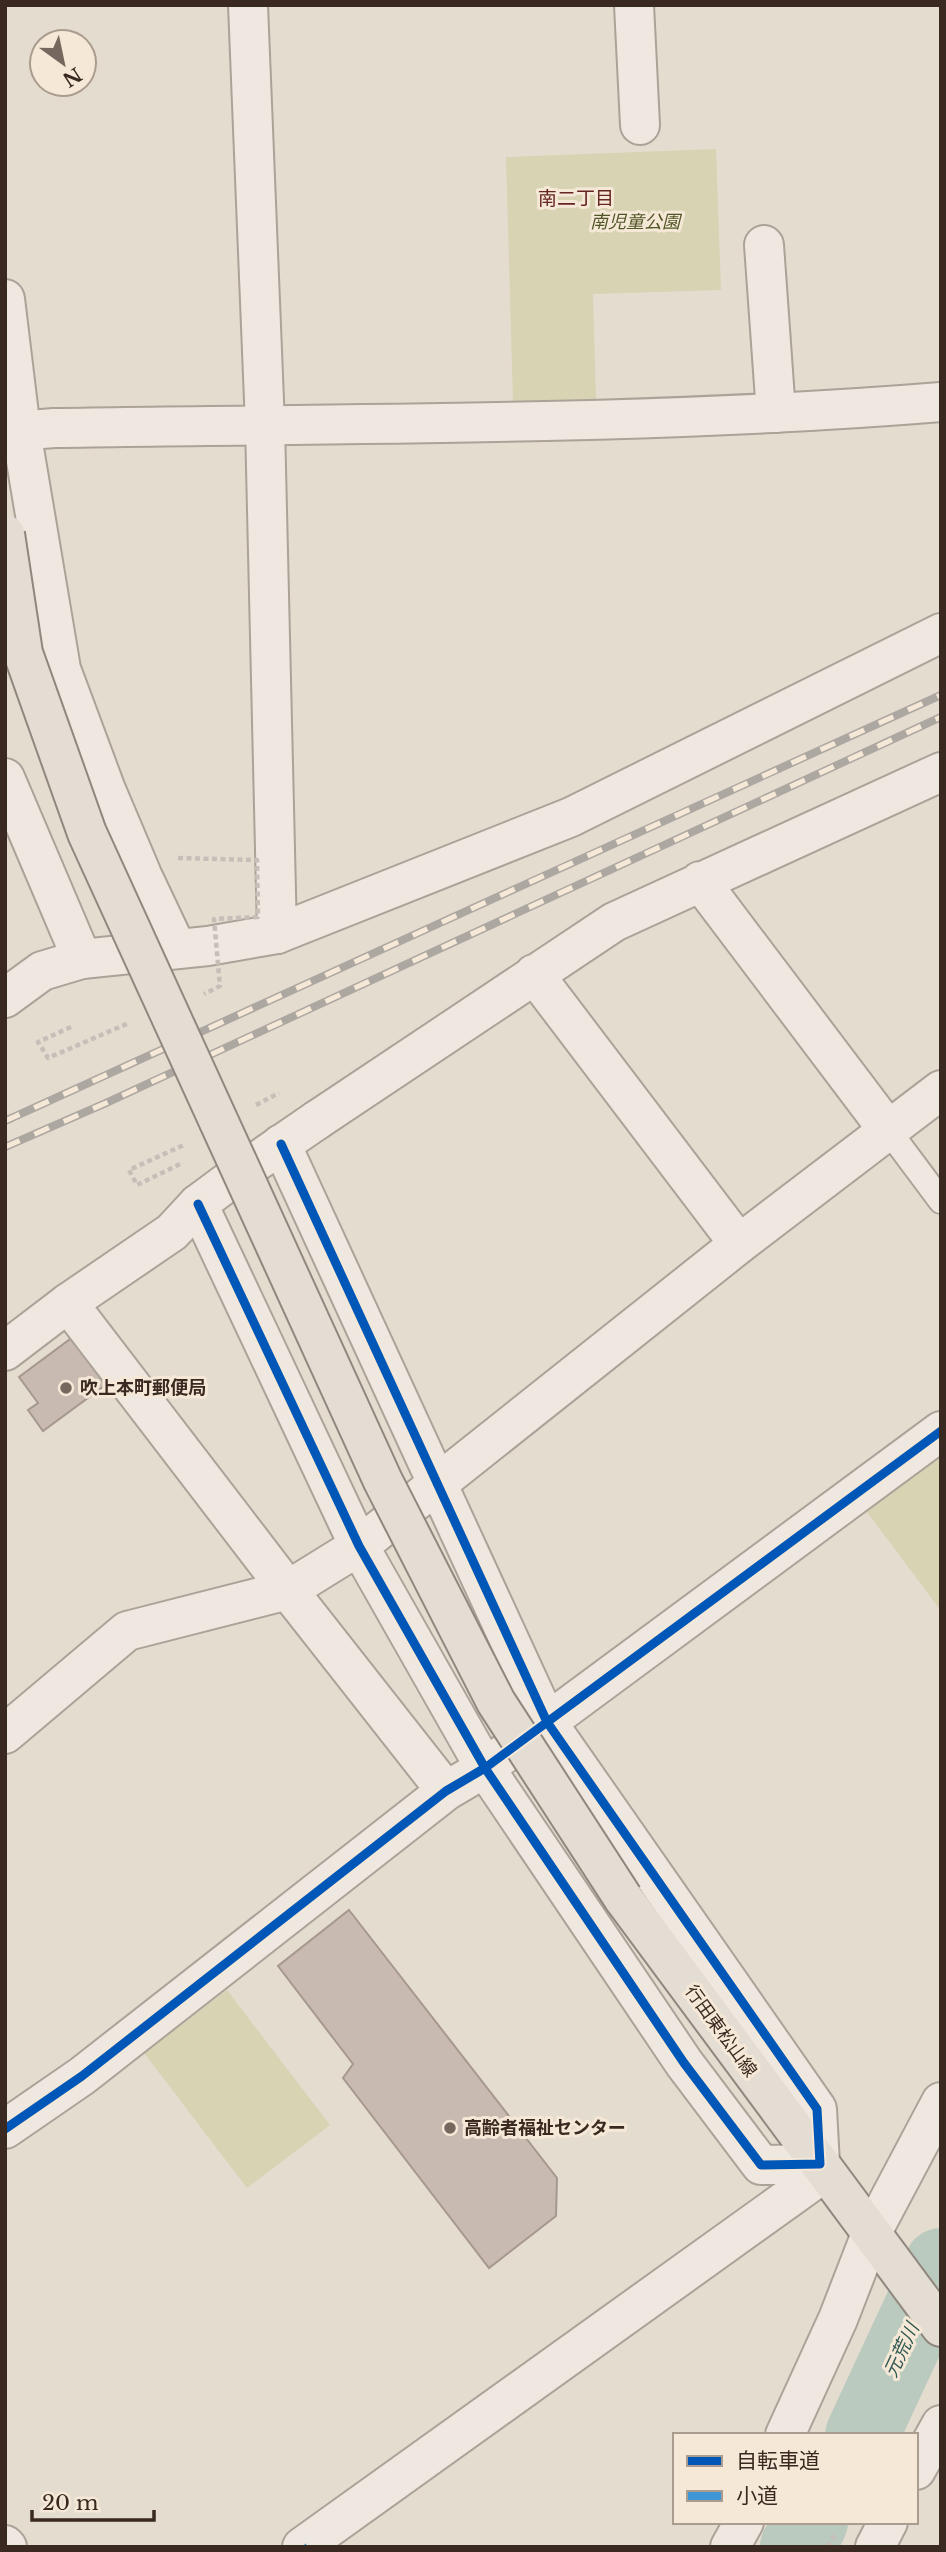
<svg xmlns="http://www.w3.org/2000/svg" width="946" height="2552" font-family="'Libre Baskerville','Noto Sans JP',serif">
	<style>
		.green { fill: #d7d3b3 }
		.lines { fill: none; stroke-linecap: round; stroke-linejoin: round }
		.river { stroke: #bacabe; stroke-width: 74 }
		.building { fill: #c9bab1; stroke: #a6988f; stroke-width: 2 }
		.service-casing { stroke: #aba298; stroke-width: 28 }
		.minor-casing { stroke: #aba298; stroke-width: 42 }
		.tertiary-casing { stroke: #aba298; stroke-width: 42 }
		.primary-casing { stroke: #90877f; stroke-width: 42 }
		.path { stroke: #c6bfb8; stroke-width: 4.5; stroke-dasharray: 5 3.5; stroke-linecap: butt }
		.service { stroke: #eee8e1; stroke-width: 24 }
		.minor { stroke: #eee8e1; stroke-width: 38 }
		.tertiary { stroke: #eee8e1; stroke-width: 38 }
		.primary { stroke: #e4ddd3; stroke-width: 38 }
		.rail-casing { stroke: #ada7a1; stroke-width: 8 }
		.rail { stroke: #f5e8d7; stroke-width: 5; stroke-dasharray: 16; stroke-linecap: butt }
		.primary-bridge-casing { stroke: #90877f; stroke-width: 42; stroke-linecap: butt }
		.path-bridge { stroke: #c6bfb8; stroke-width: 4.5; stroke-dasharray: 5 3.5; stroke-linecap: butt }
		.primary-bridge { stroke: #e4ddd3; stroke-width: 38 }
		.quiet { stroke: #3e96d5; stroke-width: 7; stroke-dasharray: 14 7; stroke-linecap: butt }
		.cycleway-casing { stroke: #f5e8d7; stroke-width: 13 }
		.cycleway { stroke: #0057b8; stroke-width: 9 }
		.poi-dot { fill: #76685e; stroke: #f5e8d7; stroke-width: 2.5 }
		.labels { text-anchor: middle; stroke-width: 6; stroke-linejoin: round; paint-order: stroke }
		.park-label { font-size: 18px; font-style: italic; fill: #505627; stroke: #f5e8d7 }
		.poi-label { font-size: 18px; font-weight: bold; fill: #3a2920; stroke: #f5e8d7; text-anchor: start }
		.street-label { font-size: 18px; fill: #3a2920; stroke: #f5e8d7 }
		.neighbourhood-label { font-size: 19px; fill: #662620; stroke: #f5e8d7 }
		.water-label { font-size: 19px; font-style: italic; fill: #305951; stroke: #f5e8d7 }
	</style>
	<rect width="100%" height="100%" fill="#e5dcd0"/>
	<!-- green -->
	<path class="green" d="M716,149L721,290L593,294L596,399L513,402L506,157Z
		M941,1450V1611L864,1508Z
		M227,1990L330,2125L247,2188L144,2053Z"/>
	<g class="lines">
		<!-- river -->
		<path class="river" d="M862,2435L941,2265
			M797,2547L811,2522"/>
	</g>
	<!-- building -->
	<path class="building" d="M81,1331L115,1378L43,1431L28,1410L38,1403L19,1377Z
		M349,1910L557,2178L556,2216L489,2268L343,2078L353,2064L278,1966Z"/>
	<g class="lines">
		<!-- service casing -->
		<g class="service-casing">
			<path id="service" d="M888,1130L941,1201"/>
		</g>
		<!-- minor casing -->
		<g class="minor-casing">
			<path id="minor" d="M248,5L265,425L277,934
				M634,5L640,125
				M764,245L776,413
				M5,299L21,431L61,669L106,790L142,875L177,949
				M5,778L82,959L42,971L5,998
				M700,881L888,1130
				M534,974L739,1244
				M317,1120L614,922L941,772
				M198,1204L359,1546L485,1768L684,2063L761,2165L820,2164L817,2109L547,1722L281,1144
				M68,1303L288,1590L446,1791
				M5,1734L127,1631L288,1590L359,1546L739,1244L941,1090
				M5,2129L82,2076L446,1791L485,1768L941,1431
				M785,2435L838,2319L871,2234L941,2102
				M916,2470L941,2425
				M5,2545L7,2547
				M302,2547L825,2172
				M730,2547L744,2522
				M875,2547L888,2522"/>
		</g>
		<!-- tertiary casing -->
		<g class="tertiary-casing">
			<path id="tertiary" d="M5,432L54,428C350,423 646,426 941,402
				M82,959L208,946L277,934L571,817L941,633
				M5,1351L68,1303L172,1232L198,1204L237,1175L317,1120"/>
		</g>
		<!-- primary casing -->
		<g class="primary-casing">
			<path id="primary" d="M623,1898L941,2327"/>
		</g>
		<!-- path -->
		<path class="path" d="M71,1027L38,1042L48,1058L129,1023
			M256,1105L279,1093
			M180,1164L137,1185L129,1170L186,1144
			M828,2547L835,2535"/>
		<!-- service -->
		<use href="#service" class="service"/>
		<!-- minor -->
		<use href="#minor" class="minor"/>
		<!-- tertiary -->
		<use href="#tertiary" class="tertiary"/>
		<!-- primary -->
		<use href="#primary" class="primary"/>
		<!-- rail casing -->
		<g class="rail-casing">
			<path id="rail" d="M5,1121L941,695
				M5,1147L106,1103L941,717"/>
		</g>
		<!-- rail -->
		<use href="#rail" class="rail"/>
		<!-- primary-bridge casing -->
		<g class="primary-bridge-casing">
			<path id="primary-bridge" d="M5,534L23,653L87,833L383,1481L496,1702L623,1898"/>
		</g>
		<!-- path-bridge -->
		<path class="path-bridge" d="M178,858L257,860L258,917L214,919L220,986L204,994"/>
		<!-- primary-bridge -->
		<use href="#primary-bridge" class="primary-bridge"/>
		<!-- quiet -->
		<path class="quiet" d="M303,2546L304,2547"/>
		<!-- cycleway casing -->
		<g class="cycleway-casing">
			<path id="cycleway" d="M198,1204L359,1546L485,1768L684,2063L761,2165L820,2164L817,2109L547,1722L281,1144
				M5,2129L82,2076L446,1791L485,1768L941,1431"/>
		</g>
		<!-- cycleway -->
		<use href="#cycleway" class="cycleway"/>
	</g>
	<!-- markers -->
	<g class="poi-dot">
		<circle cx="66" cy="1388" r="7"/>
		<circle cx="450" cy="2128" r="7"/>
	</g>
	<g class="labels">
		<!-- park labels -->
		<g class="park-label">
			<text x="635" y="228">南児童公園</text>
		</g>
		<!-- poi labels -->
		<g class="poi-label">
			<text x="80" y="1394">吹上本町郵便局</text>
			<text x="464" y="2134">高齢者福祉センター</text>
		</g>
		<!-- street labels -->
		<g class="street-label">
			<text transform="translate(721 2031) rotate(54)" y="6">行田東松山線</text>
		</g>
		<!-- neighbourhood labels -->
		<g class="neighbourhood-label">
			<text x="576" y="205">南二丁目</text>
		</g>
		<!-- water labels -->
		<g class="water-label">
			<text transform="translate(901 2350) rotate(-65)" y="7">元荒川</text>
		</g>
	</g>
	<!-- border -->
	<rect width="946" height="2552" fill="none" stroke="#3a2920" stroke-width="14"/>
	<!-- legend -->
	<rect x="673" y="2433" width="245" height="91" fill="#f5e8d7" stroke="#aa9c8e" stroke-width="2"/>
	<rect x="687" y="2456" width="35" height="10" fill="#0057b8" stroke="#aa9c8e" stroke-width="2"/>
	<text x="736" y="2468" font-size="21" fill="#3a2920">自転車道</text>
	<rect x="687" y="2491" width="35" height="10" fill="#3e96d5" stroke="#aa9c8e" stroke-width="2"/>
	<text x="736" y="2503" font-size="21" fill="#3a2920">小道</text>
	<!-- north arrow -->
	<g transform="translate(63 63) rotate(147)"><circle r="33" fill="#f5e8d7" stroke="#aa9c8e" stroke-width="2"/>
	<path d="M0-5L12 26L0 18L-12 26Z" fill="#76685e"/>
	<text y="-10" font-size="19" font-weight="bold" text-anchor="middle" fill="#3a2920">N</text>
	</g>
	<!-- scale -->
	<path d="M32 2510v10h122v-10" fill="none" stroke="#3a2920" stroke-width="3.5"/>
	<text x="42" y="2510" font-size="21" fill="#3a2920" stroke="#f5e8d7" stroke-width="5" paint-order="stroke">20 m</text>
</svg>
